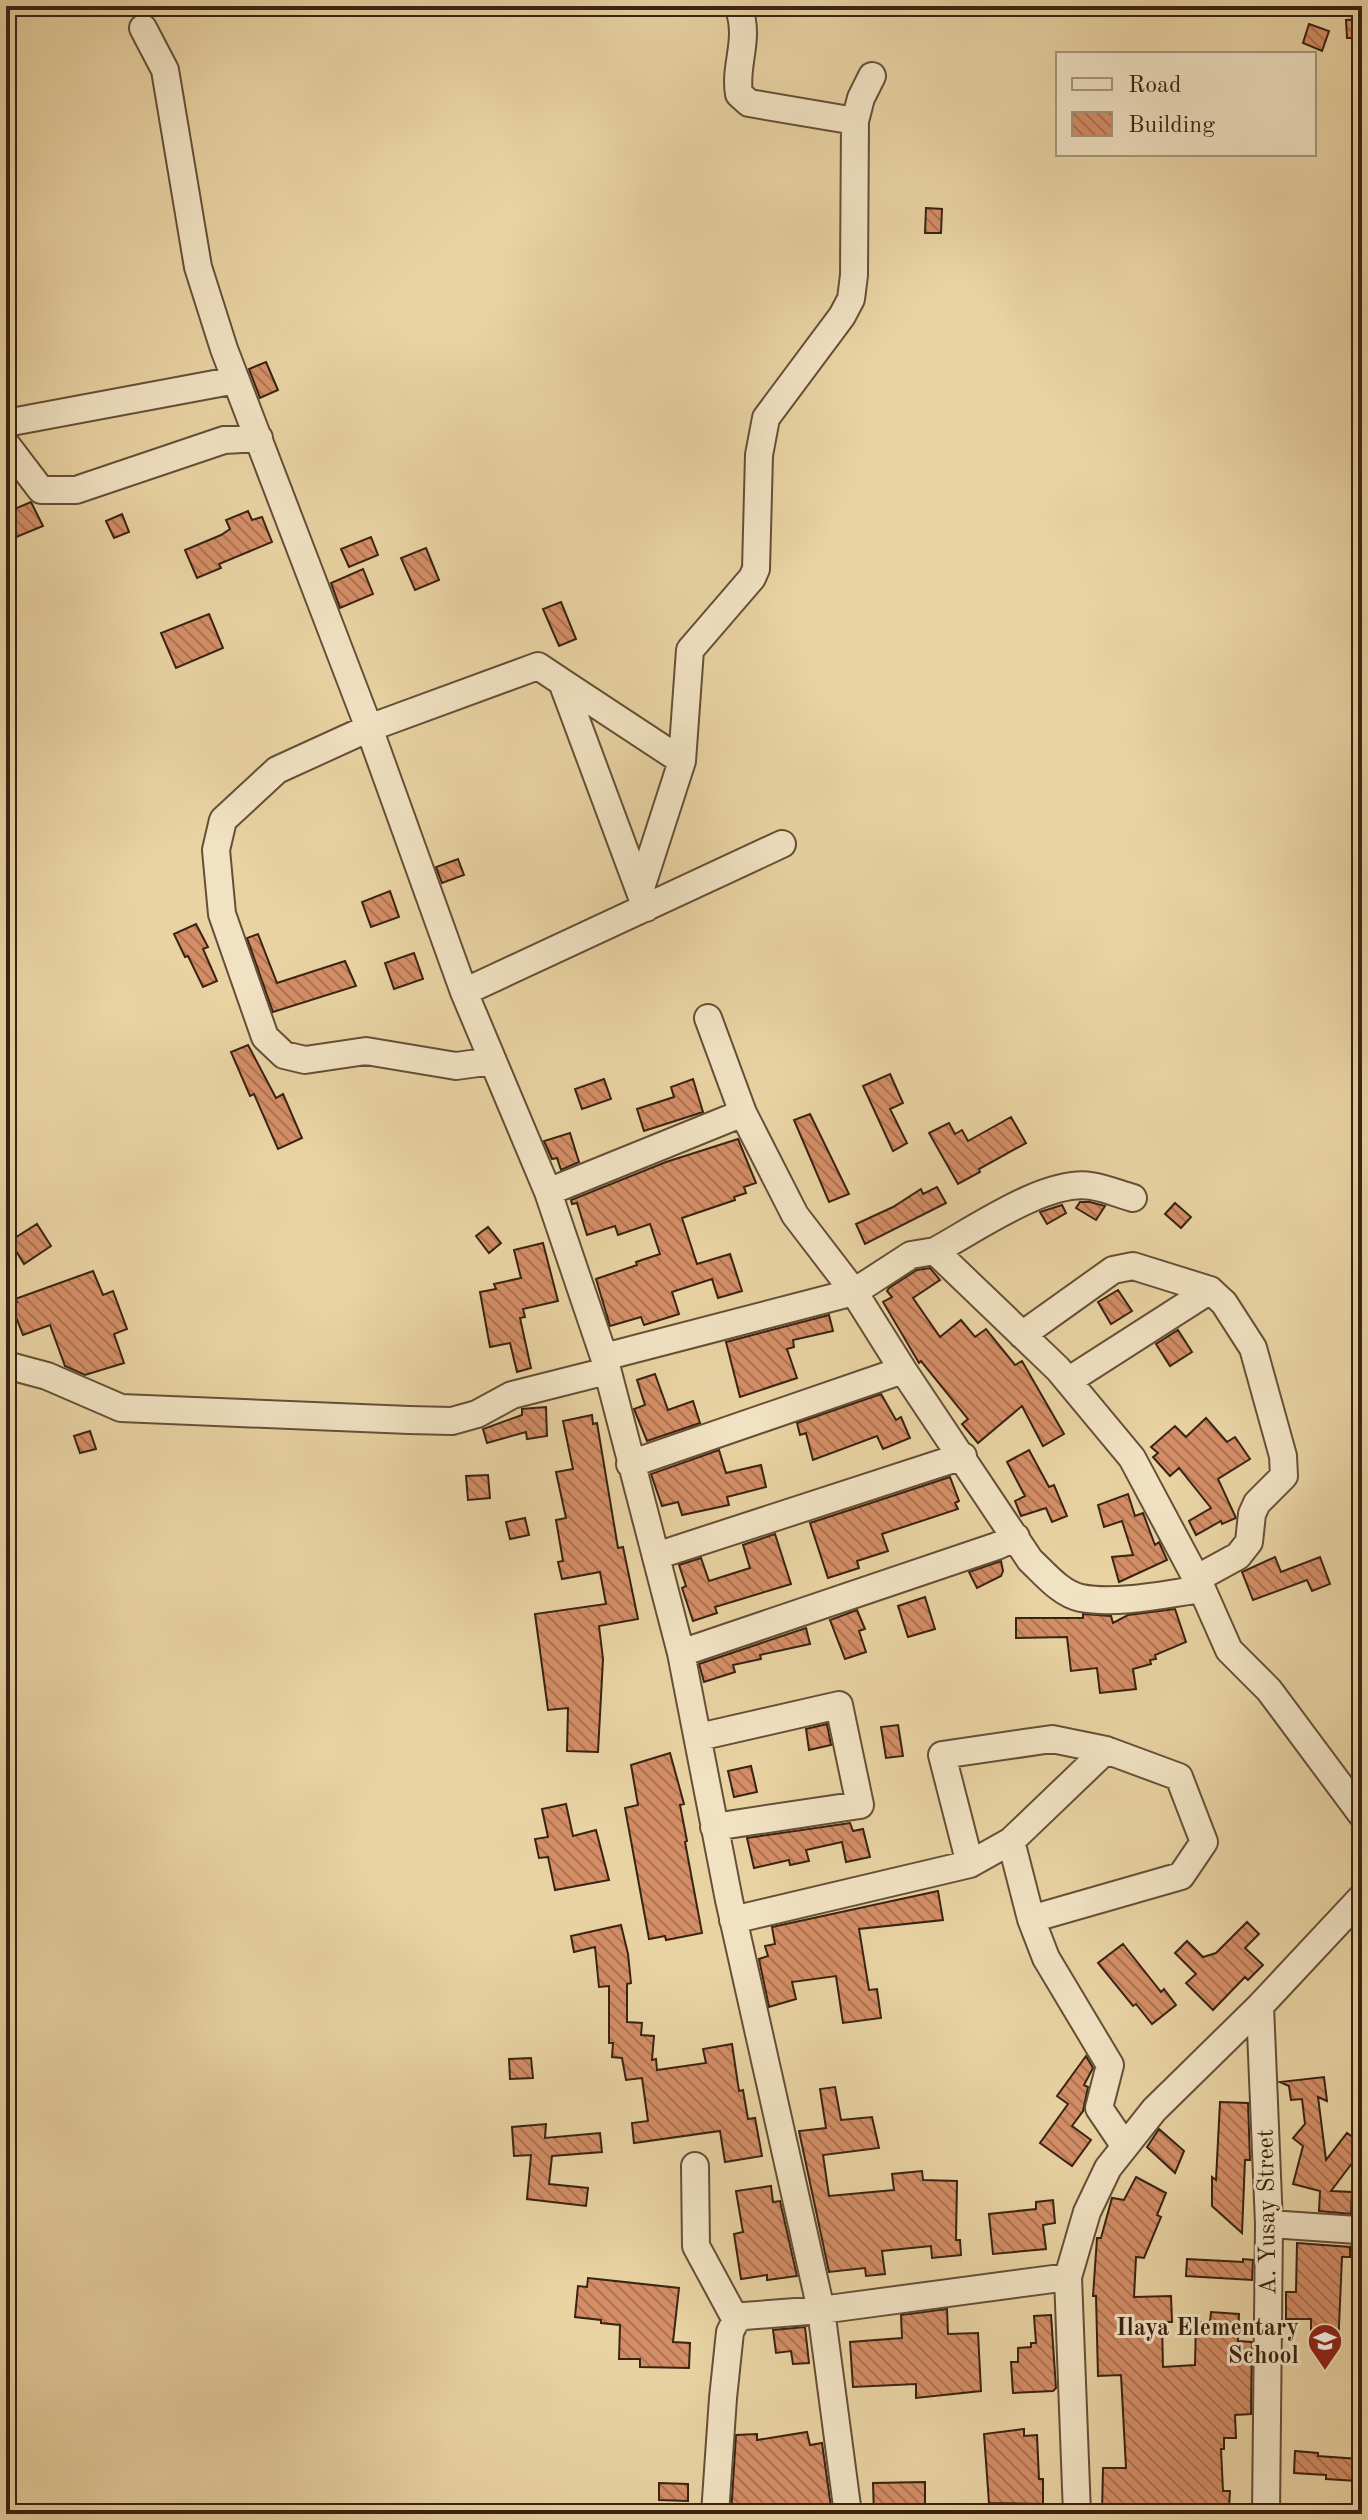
<svg xmlns="http://www.w3.org/2000/svg" width="1368" height="2520" font-family="'Old Standard TT',serif">
	<style>
		.building { fill: url(#building-back-hatch); stroke: #392313; stroke-width: 2 }
		.lines { fill: none; stroke-linecap: round; stroke-linejoin: round }
		.minor-casing { stroke: #654f37; stroke-width: 30 }
		.minor { stroke: #f1e2c3; stroke-width: 26 }
		.labels { text-anchor: middle; stroke-width: 6; stroke-linejoin: round; paint-order: stroke }
		.street-label { font-size: 24px; fill: #392313; stroke: #f1e2c3 }
		.poi-label { font-size: 24px; font-weight: bold; fill: #392313; stroke: #f1e2c3; text-anchor: end }
	</style>
	<defs>
		<pattern id="building-back-hatch" width="6" height="6" patternUnits="userSpaceOnUse" patternTransform="scale(2)"><rect width="6" height="6" fill="#d48e67"/><path d="M-1 5l2 2M0 0l6 6M5-1l2 2" fill="none" stroke="#ad7454"/></pattern>
	</defs>
	<rect width="100%" height="100%" fill="#e9d3a3"/>
	<filter id="stains"><feTurbulence type="fractalNoise" baseFrequency=".0025" numOctaves="4"/><feColorMatrix values="0 0 0 0 .2 0 0 0 0 .09 0 0 0 0 .02 0 0 0 .5 -.17"/></filter>
	<radialGradient id="worn" r=".72"><stop offset=".6" stop-color="#630" stop-opacity="0"/><stop offset="1" stop-color="#630" stop-opacity=".3"/></radialGradient>
	<!-- building -->
	<path class="building" d="M1362,19V38H1347L1346,20Z
		M1309,24L1329,31L1322,51L1303,43Z
		M926,208L942,209L941,233H925Z
		M266,362L278,390L260,398L249,369Z
		M31,502L43,526L14,538L8,523L16,520L12,510Z
		M248,511L252,520L262,517L272,542L219,564L221,568L197,578L185,550L221,535L230,529L226,520Z
		M122,514L129,532L114,538L106,521Z
		M371,537L378,555L349,567L341,549Z
		M426,548L439,580L415,590L401,558Z
		M363,569L373,594L340,608L331,583Z
		M561,602L576,639L559,646L543,609Z
		M209,614L223,648L176,668L161,633Z
		M458,859L464,875L442,883L436,867Z
		M390,891L399,917L371,927L362,902Z
		M196,924L208,947L203,949L217,981L203,987L188,956L185,957L174,934Z
		M258,934L277,983L345,961L356,986L273,1012L247,938Z
		M414,953L423,979L394,989L385,963Z
		M248,1045L276,1098L283,1094L302,1138L278,1149L254,1094L250,1096L231,1052Z
		M890,1074L903,1103L890,1109L907,1143L893,1151L863,1086Z
		M604,1079L611,1099L582,1109L575,1089Z
		M693,1079L703,1112L644,1131L637,1109L674,1097L671,1087Z
		M810,1114L849,1194L829,1202L794,1120Z
		M1011,1117L1026,1143L979,1169L980,1172L958,1184L929,1133L949,1123L955,1134L962,1130L968,1141Z
		M570,1133L579,1162L561,1170L557,1158L552,1159L544,1141Z
		M738,1139L756,1183L744,1187L746,1193L734,1197L735,1200L682,1218L697,1264L730,1254L742,1291L718,1298L712,1279L672,1292L679,1314L644,1325L641,1317L610,1326L596,1279L637,1265L636,1262L660,1254L650,1224L618,1235L615,1226L587,1235L577,1203L572,1204L571,1200L666,1162Z
		M937,1187L946,1203L865,1244L856,1224L893,1207L921,1189L923,1194Z
		M1080,1202H1090L1105,1206L1096,1220L1076,1208Z
		M1175,1203L1191,1217L1181,1228L1165,1214Z
		M1062,1205L1066,1213L1047,1224L1040,1212Z
		M37,1224L51,1246L24,1264L10,1241Z
		M488,1227L501,1243L489,1253L476,1236Z
		M543,1243L558,1301L523,1309L525,1317L520,1318L531,1368L517,1372L510,1343L490,1347L480,1292L496,1289L494,1284L521,1278L514,1250Z
		M930,1268L940,1280L913,1298L940,1337L961,1320L975,1337L986,1329L1015,1365L1022,1361L1064,1434L1043,1446L1022,1406L978,1443L962,1424L968,1419L921,1361L919,1363L883,1302L892,1297L887,1291L889,1288L917,1270Z
		M93,1271L103,1295L113,1291L127,1329L114,1334L124,1363L85,1375L65,1366L50,1325L23,1335L11,1304L17,1302L15,1299Z
		M1118,1290L1132,1311L1111,1324L1098,1302Z
		M829,1315L833,1331L793,1340L794,1347L787,1349L797,1378L740,1397L726,1342Z
		M1178,1330L1192,1352L1170,1366L1156,1344Z
		M655,1374L668,1410L693,1401L700,1423L647,1441L634,1409L645,1405L637,1380Z
		M881,1394L896,1420L901,1417L910,1438L883,1449L877,1436L813,1460L806,1433L800,1435L797,1423Z
		M546,1407L547,1436L527,1439L526,1432L487,1443L483,1429L522,1415V1409Z
		M592,1415L593,1424L597,1423L618,1548L623,1547L638,1619L599,1626L603,1659L598,1752L567,1751L568,1708L548,1710L535,1614L606,1604L600,1572L562,1579L558,1562L563,1561L556,1520L566,1518L556,1472L573,1469L563,1421Z
		M1206,1418L1227,1442L1235,1437L1250,1459L1218,1479L1236,1518L1222,1524L1221,1521L1196,1535L1189,1521L1211,1508L1179,1468L1170,1476L1153,1457L1158,1453L1151,1447L1175,1426L1186,1437Z
		M90,1431L96,1449L80,1453L74,1436Z
		M719,1450L726,1473L761,1465L766,1487L727,1497L729,1505L682,1515L678,1502L662,1506L651,1474Z
		M1029,1450L1049,1487L1054,1485L1067,1516L1052,1522L1046,1508L1021,1516L1015,1501L1025,1496L1007,1462Z
		M488,1475L490,1498L468,1500L466,1476Z
		M950,1477L959,1501L955,1503L958,1509L882,1534L888,1551L857,1561L859,1568L828,1578L810,1523Z
		M1128,1494L1135,1516L1143,1513L1155,1545L1159,1542L1167,1560L1119,1582L1112,1557L1133,1555L1122,1521L1104,1527L1098,1505Z
		M525,1518L529,1535L510,1539L506,1522Z
		M775,1534L791,1584L715,1607L717,1613L693,1621L682,1588L686,1586L679,1565L701,1558L709,1581L750,1568L743,1545Z
		M1275,1557L1281,1572L1320,1557L1330,1584L1312,1591L1307,1580L1253,1600L1242,1572Z
		M1001,1561L1003,1571L1001,1576L977,1588L969,1572Z
		M925,1597L935,1629L908,1637L898,1606Z
		M1175,1609L1186,1642L1155,1655L1156,1659L1150,1660L1151,1664L1133,1669L1136,1689L1100,1693L1097,1668L1071,1671L1067,1637L1016,1638V1618H1083V1614L1111,1616L1113,1623L1128,1615Z
		M857,1610L865,1629L859,1631L866,1652L845,1659L830,1620Z
		M806,1628L810,1644L760,1655L761,1659L733,1665L735,1672L704,1682L699,1664Z
		M827,1724L831,1745L809,1750L806,1729Z
		M898,1725L903,1756L886,1758L881,1727Z
		M670,1753L684,1804L680,1805L687,1841L685,1842L702,1933L666,1940L665,1936L649,1939L625,1808L638,1805L631,1765Z
		M751,1766L757,1792L734,1797L728,1771Z
		M566,1804L573,1836L596,1830L609,1880L555,1890L548,1857L539,1858L535,1839L548,1837L542,1809Z
		M850,1823L853,1831L863,1829L870,1857L846,1862L842,1842L806,1850L809,1861L790,1865L789,1860L754,1868L747,1838Z
		M938,1891L943,1920L859,1929L869,1990L877,1989L881,2018L843,2023L836,1976L792,1982L796,1999L769,2007L759,1959L768,1956L765,1946L775,1944L772,1927Z
		M1247,1922L1259,1934L1245,1948L1263,1965L1248,1980L1245,1977L1213,2010L1186,1983L1196,1974L1175,1953L1187,1941L1203,1957L1216,1953Z
		M621,1925L628,1954L631,1983L627,1984V2022L642,2023L641,2035L654,2036L652,2060L656,2059L657,2070L706,2063L703,2049L732,2044L739,2091L743,2090L748,2119L755,2118L762,2156L725,2162L720,2131L634,2143L632,2123L648,2121L642,2078L626,2080L622,2058L612,2057L613,2043H609V1986L599,1987L595,1947L574,1952L571,1936Z
		M1123,1944L1161,1992L1164,1989L1176,2005L1152,2024L1136,2004L1133,2006L1098,1963Z
		M1086,2056L1093,2068L1084,2085L1088,2087L1083,2111L1072,2126L1091,2140L1072,2166L1040,2143L1068,2104L1057,2096Z
		M531,2058L533,2078L510,2079L509,2059Z
		M1324,2077L1327,2101L1318,2097L1326,2160L1347,2133L1362,2144V2150L1331,2191L1352,2192L1351,2214L1319,2211L1320,2191L1293,2184L1303,2146L1293,2138L1305,2124L1302,2099L1291,2100L1289,2086L1280,2082Z
		M835,2087L841,2120L872,2117L879,2148L823,2155L829,2196L894,2190L892,2174L922,2171L923,2180L957,2181L956,2240H960L961,2255L932,2258L931,2246L882,2251L885,2274L866,2276L865,2268L829,2272L799,2131L826,2128L820,2089Z
		M1220,2102L1248,2103L1250,2160H1245L1242,2233L1212,2206V2177L1216,2180Z
		M546,2124L545,2138L600,2133L602,2152L552,2156L549,2184L588,2188L586,2206L527,2199L531,2155L514,2156L512,2127Z
		M1159,2129L1184,2151L1175,2173L1147,2147Z
		M1136,2177L1166,2193L1157,2215L1161,2217L1144,2258L1136,2257L1134,2297L1171,2296L1172,2322H1162L1163,2367L1195,2365L1196,2322H1210L1211,2312L1239,2314L1238,2341L1252,2342L1251,2414L1235,2415L1236,2438H1224V2449H1221L1223,2491H1230L1229,2508L1189,2507V2514H1102L1103,2468H1126L1121,2375L1098,2376L1096,2296H1093L1097,2238H1101L1112,2198L1124,2200Z
		M771,2186L773,2202L780,2201L797,2276L767,2280V2275L741,2279L734,2234L743,2232L736,2191Z
		M1053,2200L1055,2223L1043,2225L1046,2249L993,2254L989,2214L1036,2209V2202Z
		M1297,2243L1350,2247V2257H1342L1338,2349L1311,2348V2319H1286V2292H1296Z
		M1187,2259L1243,2262V2259L1253,2260L1252,2280L1186,2276Z
		M588,2278L679,2288L673,2342L690,2343L689,2368L640,2367V2359H619L620,2325L601,2323V2320L575,2317L578,2286L587,2287Z
		M947,2309L948,2334L978,2333L981,2391L916,2398V2384L853,2387L850,2342L902,2338L901,2315Z
		M1051,2315L1056,2388L1053,2391L1013,2393L1011,2362H1018V2348L1031,2347V2343H1036L1034,2316Z
		M805,2327L809,2363L793,2364L791,2351L776,2353L773,2330Z
		M1024,2429V2436L1037,2435L1039,2479H1043V2504L989,2503L984,2434Z
		M807,2432L810,2445L822,2443L832,2514H731L736,2435L757,2434V2440Z
		M1295,2451L1318,2453V2456L1359,2459L1357,2481L1326,2479V2475L1294,2473Z
		M925,2482V2514H874L873,2483Z
		M659,2483L688,2484V2501L659,2500Z"/>
	<g class="lines">
		<!-- minor casing -->
		<g class="minor-casing">
			<path id="minor" d="M738,6C751,39 734,64 739,94L749,103L855,121
				M143,28L165,70L198,267L224,349L369,728L464,992L548,1192L604,1357L681,1653L729,1900L821,2310L848,2514
				M6,423L236,380
				M6,444L41,490H76L224,440L259,438
				M562,682L682,761
				M640,891L682,761L690,650L752,578L756,569L759,455L766,418L842,316L851,299L854,275L855,121L861,98L872,76
				M464,992L782,844
				M708,1018L743,1113L795,1215L854,1292L903,1370L1030,1560C1045,1574 1061,1594 1081,1598C1117,1605 1166,1594 1202,1589
				M493,1061L456,1066L366,1051L305,1060L284,1055L265,1037L222,914L216,850L223,820L277,770L369,728L538,666L562,682L646,908
				M548,1192L743,1113
				M935,1251C974,1230 1046,1179 1091,1186C1105,1188 1119,1194 1133,1198
				M1022,1335L1113,1270L1133,1266L1210,1290L1224,1303L1253,1348L1283,1456L1284,1476L1257,1503L1252,1514L1249,1542L1238,1556L1196,1579
				M604,1357L854,1292L911,1255L935,1251L1058,1369L1132,1458L1202,1589L1229,1650L1269,1690L1362,1815
				M6,1365L47,1376L121,1408L409,1420L452,1421L477,1414L512,1395L607,1371
				M1068,1381L1210,1290
				M630,1464L903,1370
				M656,1556L963,1456
				M681,1653L997,1546L1016,1537
				M699,1737L839,1705L860,1805L714,1827
				M1106,1750L1011,1841L970,1864L942,1755L1052,1739L1106,1750L1179,1777L1204,1842L1181,1876L1031,1919L1046,1958L1110,2065L1099,2108L1124,2145
				M1011,1841L1031,1919
				M733,1920L970,1864
				M1260,2006L1269,2224L1266,2514
				M695,2166L696,2246L736,2320
				M1269,2224L1357,2230L1362,2236
				M715,2514L723,2398L730,2332L736,2320L744,2316L821,2310L1068,2277
				M1077,2514L1068,2277L1087,2212L1108,2168L1154,2110L1260,2006L1362,1897"/>
		</g>
		<!-- minor -->
		<use href="#minor" class="minor"/>
	</g>
	<!-- icons -->
	<defs>
		<g id="school-pin" transform="scale(1.8)"><path d="M0 17L-7.5 6A9.5 9.5 0 1 1 7.5 6Z" fill="#8f2418" stroke="#f1e2c3"/><path d="M0-5L7-2L0 1L-7-2ZM-4 1L0 2.5L4 1V4Q0 6-4 4Z" fill="#fff"/></g>
	</defs>
	<g fill-rule="evenodd">
		<use href="#school-pin" x="1325" y="2341"/>
	</g>
	<g class="labels">
		<!-- street labels -->
		<g class="street-label">
			<text transform="translate(1266 2212) rotate(-91)" y="8">A. Yusay Street</text>
		</g>
		<!-- poi labels -->
		<g class="poi-label">
			<text x="1299" y="2335">Ilaya Elementary<tspan x="1299" dy="28">School</tspan></text>
		</g>
	</g>
	<!-- margin -->
	<rect width="1368" height="2520" fill="none" stroke="#e9d3a3" stroke-width="32"/>
	<rect x="8" y="8" width="1352" height="2504" fill="none" stroke="#392313" stroke-width="4"/>
	<rect x="16" y="16" width="1336" height="2488" fill="none" stroke="#392313" stroke-width="2"/>
	<!-- legend -->
	<rect x="1056" y="52" width="260" height="104" fill="#f1e2c3" stroke="#a7967d" stroke-width="2"/>
	<rect x="1072" y="78" width="40" height="12" fill="#f1e2c3" stroke="#a7967d" stroke-width="2"/>
	<text x="1128" y="92" font-size="24" fill="#392313">Road</text>
	<rect x="1072" y="112" width="40" height="24" fill="url(#building-back-hatch)" stroke="#a7967d" stroke-width="2"/>
	<text x="1128" y="132" font-size="24" fill="#392313">Building</text>
	<rect width="100%" height="100%" filter="url(#stains)"/>
	<rect width="100%" height="100%" fill="url(#worn)"/>
</svg>
